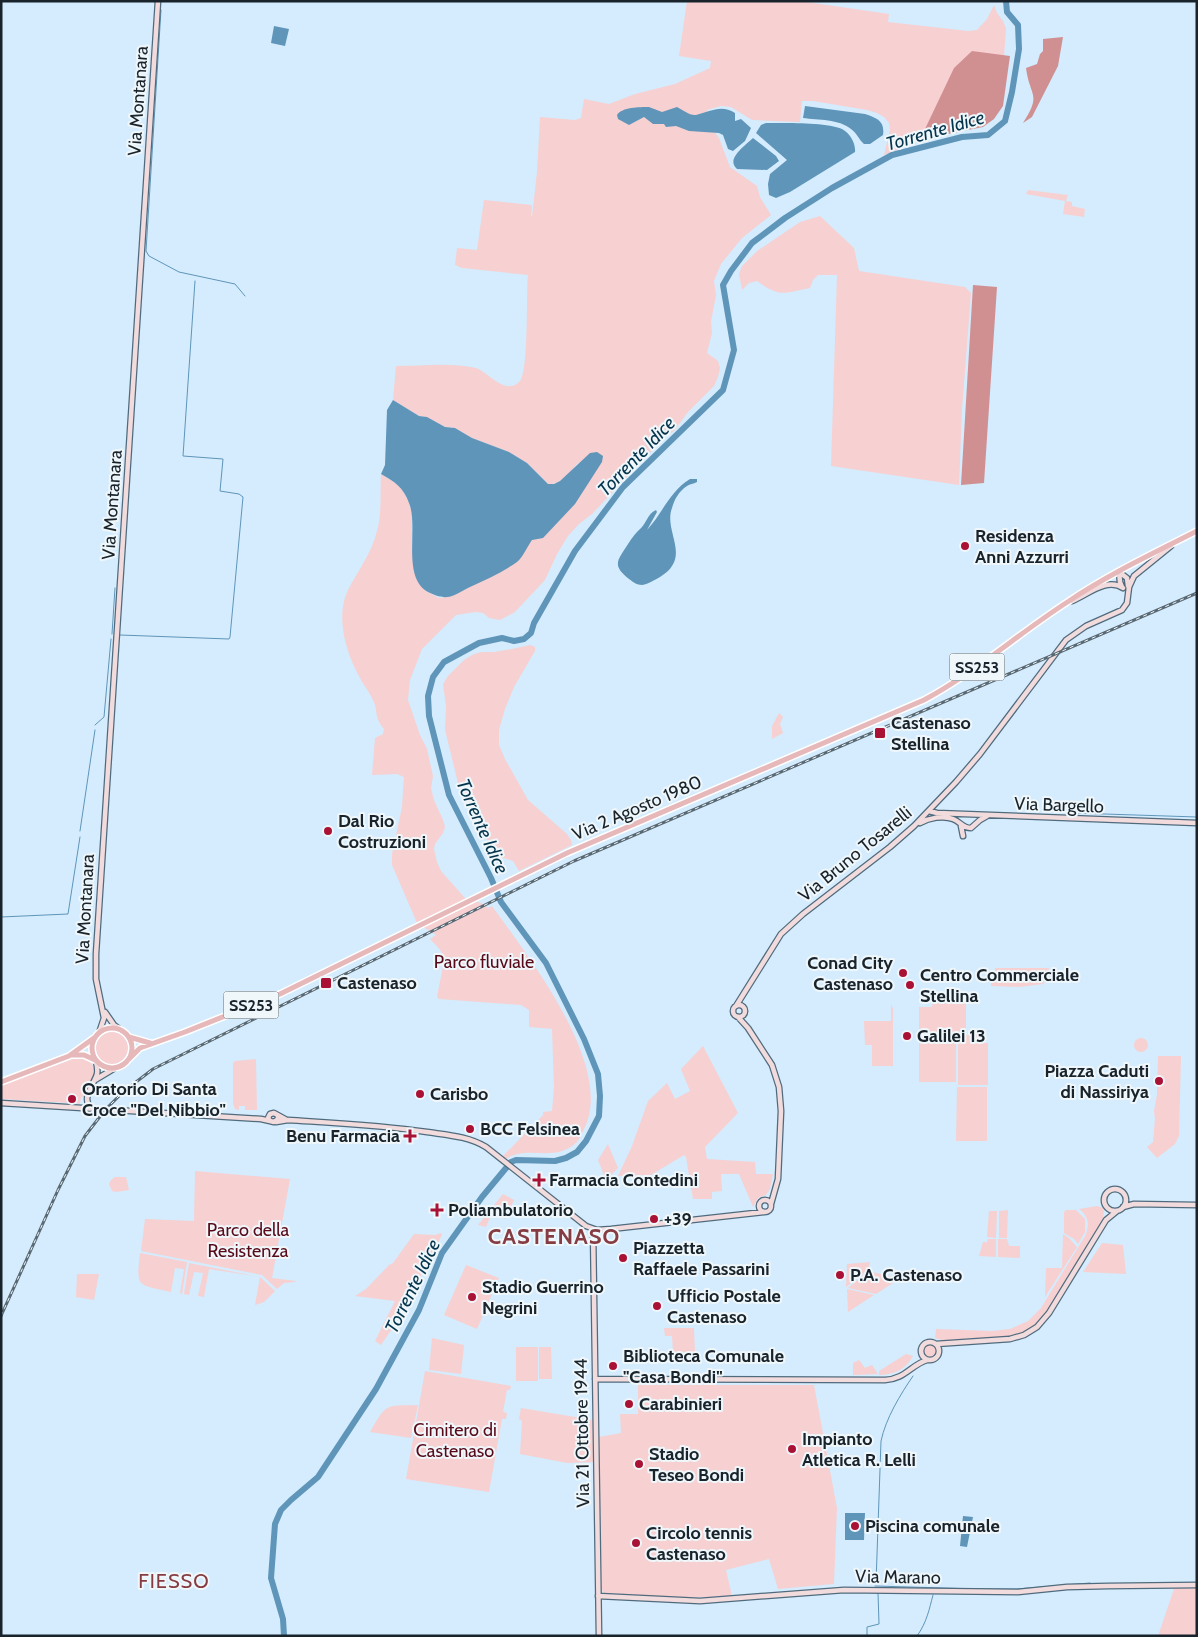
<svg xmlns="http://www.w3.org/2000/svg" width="1198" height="1637" font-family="Cabin,sans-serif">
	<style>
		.green { fill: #f7d0d1 }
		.forest { fill: #d09092 }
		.water { fill: #5f95b9 }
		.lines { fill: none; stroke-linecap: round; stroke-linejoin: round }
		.stream { stroke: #5f95b9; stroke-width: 1 }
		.river { stroke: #5f95b9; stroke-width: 6 }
		.secondary-casing { stroke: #506b7d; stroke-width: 7 }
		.primary-casing { stroke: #fff; stroke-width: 8 }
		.secondary { stroke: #f2dbdc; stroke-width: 4.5 }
		.primary { stroke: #e6b8b9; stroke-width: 5 }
		.rail-casing { stroke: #596974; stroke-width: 3 }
		.rail { stroke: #f0f7fb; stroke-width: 1; stroke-dasharray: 4; stroke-linecap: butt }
		.poi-dot { fill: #a91235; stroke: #f0f7fb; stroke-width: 2 }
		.labels { text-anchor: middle; stroke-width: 4; stroke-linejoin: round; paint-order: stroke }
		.shield { fill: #f0f7fb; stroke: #596369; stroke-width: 1 }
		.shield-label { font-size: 16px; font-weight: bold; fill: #18232b }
		.street-label { font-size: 18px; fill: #18232b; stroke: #f0f7fb }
		.poi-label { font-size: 18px; font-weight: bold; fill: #18232b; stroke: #f0f7fb; text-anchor: start }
		.park-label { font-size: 18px; fill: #580a19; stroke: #f0f7fb }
		.water-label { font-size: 19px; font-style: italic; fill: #05354d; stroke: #f0f7fb }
		.quarter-label { font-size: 20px; letter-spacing: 1px; fill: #853c42; stroke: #f0f7fb }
		.district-label { font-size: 22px; font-weight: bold; letter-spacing: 1px; fill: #853c42; stroke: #f0f7fb }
	</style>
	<rect width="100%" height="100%" fill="#d4ecfd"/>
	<!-- green -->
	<path class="green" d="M687,1H800L889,14L888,22L968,31L977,30L987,19L994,5L997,13L1003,21L1006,29L1004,57L943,132L884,155L890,130L889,123L884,117L877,113L867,110L813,101H802L800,122L752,120L731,107L721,106L707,110L706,120L719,138L730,167L757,186L760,197L771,215L742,238L721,264L714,281L716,295L711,322L712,333L707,353L718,361L720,368L718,377L714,386L688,412L674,431L665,437L592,514L579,524L568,536L557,554L545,580L515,612L500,620L489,618L483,613L475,612L456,615L422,649L410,680L408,700L420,735L427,749L433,776L431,788L434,800L443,820L445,827L443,833L435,844L434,849L437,862L441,871L465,898L481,903L488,908L492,906C527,955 616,1067 584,1129C582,1133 580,1138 577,1142C554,1164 528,1144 506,1159L503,1156L543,1115V1112L552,1111L554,1087L552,1029L529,1027V1010L521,1005L439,999L437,997L444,961C443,950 437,947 430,939L436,935L417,923L392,865V854L402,807L404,777L397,774L372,775L375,738L383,734L384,729C373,716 379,710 372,698C369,691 363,685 360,678C346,653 335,617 348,590C358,571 372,552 377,531C382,515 380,491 381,474L400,486L409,502L412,513V544L415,574L424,590L439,598L452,596L518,561L580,461C571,470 562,485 548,484L527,463L509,452L472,438L455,428L445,427L427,417L419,416L393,400L396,366C422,366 451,362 476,368C487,371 506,397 520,381C529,370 526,294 528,275L462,268L455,265L457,248L477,250L484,200L532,205L531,216H532L537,172L540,117L575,120L581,118L584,99L609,104L635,94L675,84L710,68L711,61L679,56Z
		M1028,190L1068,195L1066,201L1072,202V206L1085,209L1084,217L1063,214L1065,201L1026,194Z
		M820,216L854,248L859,271L965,287L971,293L962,409L959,485L831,466L837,275H818L813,280L810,288C783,293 781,298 757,281L749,283L742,290L739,274L742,266L757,251L800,222Z
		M530,645L535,647V651L514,687L505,709L499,730V745L505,759L528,800L567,834L571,840L572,845L519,871L513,861L494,855L486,838L463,796L458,783L445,730L446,706L443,684L448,676L464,660L474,654L482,652H494L512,649Z
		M779,713L783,717L780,724L783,733L772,739V726Z
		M995,968H1049C1048,975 1047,979 1043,984L1020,987L991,986V979L995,978Z
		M933,995H966V1034H956V1082H919V1007H932Z
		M891,1004L893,1009V1066H872V1045H865L864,1021H891Z
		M96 1048a16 16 0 1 1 32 0a16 16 0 1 1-32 0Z
		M958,1035H981L982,1043H988V1085H958Z
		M1134 1045a7 7 0 1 1 14 0a7 7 0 1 1-14 0Z
		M703,1046L738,1113L705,1147L707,1159L755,1162L756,1174H773L770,1189L766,1195L758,1198L753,1207L739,1174H721L722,1191L712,1192V1199H693L686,1157L684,1155L651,1175L618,1176L632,1146L648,1101L667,1083L675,1099L690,1091L681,1069Z
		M1158,1056H1181L1179,1136L1175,1144L1157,1158L1147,1147L1153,1142L1155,1119L1154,1111L1157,1095Z
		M78,1057C88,1058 93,1062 95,1073L87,1087L85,1097H81L80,1104H77V1096H69V1103L1,1099V1085Z
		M256,1059L257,1110H245V1106H239V1110L235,1109L233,1104V1063L235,1061Z
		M957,1087H987V1141H956Z
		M608,1144L618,1168L606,1180L598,1160Z
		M195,1171L290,1179L272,1278L296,1281L295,1282L284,1283L277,1289L262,1275L141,1251L145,1219L194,1221Z
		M115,1177H126L129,1190L116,1192L112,1191L109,1184L111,1180Z
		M503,1194L514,1200L505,1219L492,1213L486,1227L478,1225Z
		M1097,1206L1103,1208L1104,1211L1102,1223L1048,1310L1038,1323L1031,1328L1022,1333L1008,1337L961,1339L945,1341L935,1338L936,1329L992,1331L1010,1329L1028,1321L1041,1308L1085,1236C1090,1225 1089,1217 1079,1209Z
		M1008,1210L1007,1238H999V1211Z
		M1066,1210H1076L1085,1219V1232L1078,1244L1074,1239L1064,1233V1212Z
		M989,1211H997L996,1238L987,1237Z
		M441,1233L442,1235L398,1320L381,1345L375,1341L395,1301L355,1296L366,1289L389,1265L393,1263L414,1234L435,1235Z
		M1063,1234L1069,1238L1077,1247L1045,1297L1046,1268H1062Z
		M988,1239H996V1257L979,1256L983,1242H987Z
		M998,1239H1007L1009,1246H1020V1258L998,1257Z
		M1102,1243L1123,1245L1126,1274L1083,1272Z
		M140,1253L187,1262L182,1294L180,1293L184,1269L175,1268L171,1292C137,1284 136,1289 140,1253Z
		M870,1262L868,1270L846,1287L847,1264Z
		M189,1263L260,1277L275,1291L264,1302L255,1305L260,1277L209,1269L204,1297L198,1296L203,1273L194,1272L189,1295L184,1294Z
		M466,1265L499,1278L477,1329L444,1315Z
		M868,1271L894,1277L893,1283L876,1294L848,1288Z
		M77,1274H99L94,1300L76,1297Z
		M847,1289L874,1295L848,1312Z
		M664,1328H694L695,1352L673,1353L672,1336H665Z
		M432,1338L464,1345L461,1374L429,1370Z
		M923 1351a7 7 0 1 1 14 0a7 7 0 1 1-14 0Z
		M516,1347H538V1381H516Z
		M539,1347H551L552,1379H539Z
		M906,1354L913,1356C906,1369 894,1375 879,1375V1371Z
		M859,1360L865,1368L872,1365L878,1374L853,1375V1363Z
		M425,1371L511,1386L510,1390H507L503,1412L507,1413L506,1419H502L489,1492L406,1479Z
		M638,1385H814L837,1508L834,1584L778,1589L769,1559L726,1570L732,1596L684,1598L604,1593L601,1589L599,1437L621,1433L620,1414H638Z
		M418,1405L411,1438L370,1432C387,1402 385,1406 418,1405Z
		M521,1408L593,1420L594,1462L567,1463L520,1454L522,1421L519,1419Z
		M1176,1583H1197V1636H1158Z"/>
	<!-- forest -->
	<path class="forest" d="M1063,37L1058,66L1032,117L1023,123C1042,93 1030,98 1026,68L1037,64L1040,54L1043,51V39Z
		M972,51L1010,56L1003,106L994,119L983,127L948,134L925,129L954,68Z
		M973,285L997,287L984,483L961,485Z"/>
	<!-- water -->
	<path class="water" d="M274,26L289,29L285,46L271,43Z
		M805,106L865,114C877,118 885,121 883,135L870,144H864C859,140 857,133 851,129C839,119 818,120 803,118Z
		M649,107L662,112L677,107C683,110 690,116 696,115C710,112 721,104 735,113V121L741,119L751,128L745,141L733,151L728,149L723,135L719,133L689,131L676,126L666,127L664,124H653L644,117L629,125L618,119L617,115C622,107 639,107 649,107Z
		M766,123C784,123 826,122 842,129C850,133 856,144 855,152L790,192L776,198L769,195L768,184L770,174L787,160L756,133L761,125Z
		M753,138L776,156L779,161L767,170L737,169C725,159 746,145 753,138Z
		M393,400L419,416L427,417L445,427L455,428L472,438L509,452L527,463L548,484H554L560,481L590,453L597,452L603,456L602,462L575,504L543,538L532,540C527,547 523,557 517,562C503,572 485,580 470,587C452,596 448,602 428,592C401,577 419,527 409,503C404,488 394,481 381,474L385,465L387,410Z
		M690,479H697V482C693,484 690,484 687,486C679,491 674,500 672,508C663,532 693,557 660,577C654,580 649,584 642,585C637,585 633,582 629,579C611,565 618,560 628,544C632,538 634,535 639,530C646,525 647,514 656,510L657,512L647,530C662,514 670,491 690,479Z
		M845,1513H865L864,1540H845Z
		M963,1516L973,1517L967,1547L960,1546Z"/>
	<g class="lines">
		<!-- stream -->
		<path class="stream" d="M161,10L146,251L149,256L179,272L235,284L245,296
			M112,634L115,588
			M120,635L229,639L230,637L243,497L239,494L220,491L223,459L183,456L195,281
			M95,725L104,717L111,639
			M1073,813L1197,817
			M80,831L95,730
			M1,917L68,914L80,837
			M876,1583L881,1441C886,1418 900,1395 913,1376
			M875,1586L978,1589
			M981,1589H1016L1090,1583
			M867,1636V1627L879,1624L878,1593H876
			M917,1636C927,1622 929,1610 933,1595"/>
		<!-- river -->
		<path class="river" d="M284,1636L283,1619L271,1578L275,1524L281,1510L291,1500L318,1477L376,1389L419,1310L442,1253L482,1197L511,1162L516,1160L555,1161L566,1158L577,1152L586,1141L599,1116L600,1096L598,1074L584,1039L546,963L501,902L491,878L449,795L429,716L428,696L433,677L444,662L479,643L502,638L514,641L524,639L531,633L534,623L575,551L623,487L723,390L734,350L723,285L731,271L752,243L785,218L832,188L892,155L962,137L988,135L1005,121L1012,92L1019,49L1018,25L1007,12L1006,1"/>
		<!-- secondary casing -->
		<g class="secondary-casing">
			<path id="secondary" d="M1119,572L1120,582L1122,587
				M1119,572L1127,578L1128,586
				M1072,601C1087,595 1107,577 1123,588
				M929,811L937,813L1197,823
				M920,823C929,818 943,815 953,819C961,822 962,828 971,828L980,820L987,816
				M961,826L963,836
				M733 1011a6 6 0 1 1 12 0a6 6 0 1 1-12 0Z
				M736,1006L781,934L803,914L890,847L914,826L956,782L980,754L1066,640L1086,626L1122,610L1127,603L1129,587L1134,576L1171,546
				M105,1012L114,1025L122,1031
				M738,1017L748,1028L772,1065L779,1087L781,1111L778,1179L771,1204
				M99,1033L104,1018L96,979V954L158,1
				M95,1080L115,1068
				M1,1103L261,1119L270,1121
				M93,1109C79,1100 94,1085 97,1074C98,1070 97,1066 96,1061
				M278,1116V1119L274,1122L270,1121L268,1118L270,1114L274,1113L285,1119
				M276,1122L288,1120C335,1123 381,1125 427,1132C447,1135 468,1136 486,1147L586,1226L597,1230L611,1229L764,1212
				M1104 1200a11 11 0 1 1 22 0a11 11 0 1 1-22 0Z
				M759 1206a6 6 0 1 1 12 0a6 6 0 1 1-12 0Z
				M1123,1207L1134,1204L1197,1205
				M593,1229L599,1636
				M921 1351a9 9 0 1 1 18 0a9 9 0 1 1-18 0Z
				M936,1344L1010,1339L1024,1335L1037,1327L1049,1313L1106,1220L1117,1211
				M595,1379L885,1380C905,1379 911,1365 927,1360
				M598,1596L700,1601L844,1590L1018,1592L1067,1587L1108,1586L1197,1585"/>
		</g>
		<!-- primary casing -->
		<g class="primary-casing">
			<path id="primary" d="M92 1048a20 20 0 1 1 40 0a20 20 0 1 1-40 0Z
				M129,1037L150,1043
				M72,1055H84L95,1060
				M129,1059L140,1048L185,1032L280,994L567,853L924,700C976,672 1019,633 1069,601C1109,574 1154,553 1197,531
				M1,1082L69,1056L94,1038"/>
		</g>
		<!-- secondary -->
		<use href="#secondary" class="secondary"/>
		<!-- primary -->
		<use href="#primary" class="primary"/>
		<!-- rail casing -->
		<g class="rail-casing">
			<path id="rail" d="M1,1316L58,1190L85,1136L105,1110L123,1092L153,1069L574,861L1197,593"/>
		</g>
		<!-- rail -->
		<use href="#rail" class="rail"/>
	</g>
	<!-- markers -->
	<g class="poi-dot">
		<circle cx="965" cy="546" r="5"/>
		<rect x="874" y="727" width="12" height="12" rx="2.5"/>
		<circle cx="328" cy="831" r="5"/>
		<circle cx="903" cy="973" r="5"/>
		<rect x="320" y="977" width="12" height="12" rx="2.5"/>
		<circle cx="910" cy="985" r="5"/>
		<circle cx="907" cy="1036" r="5"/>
		<circle cx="1159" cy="1081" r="5"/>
		<circle cx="420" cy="1094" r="5"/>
		<circle cx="72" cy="1099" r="5"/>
		<circle cx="470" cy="1129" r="5"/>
		<path d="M407.5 1128.5h5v5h5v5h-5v5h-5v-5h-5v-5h5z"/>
		<path d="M536.5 1172.5h5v5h5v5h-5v5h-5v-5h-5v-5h5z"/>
		<path d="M434.5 1202.5h5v5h5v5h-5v5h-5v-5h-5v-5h5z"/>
		<circle cx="654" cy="1219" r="5"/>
		<circle cx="623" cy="1258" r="5"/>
		<circle cx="840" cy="1275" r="5"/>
		<circle cx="472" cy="1297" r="5"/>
		<circle cx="657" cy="1306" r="5"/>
		<circle cx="613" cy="1366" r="5"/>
		<circle cx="629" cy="1404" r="5"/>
		<circle cx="792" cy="1449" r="5"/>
		<circle cx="639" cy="1464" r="5"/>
		<circle cx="855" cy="1526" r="5"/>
		<circle cx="636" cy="1543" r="5"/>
	</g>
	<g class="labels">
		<!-- shield labels -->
		<g class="shield">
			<rect x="949.5" y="653.5" width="55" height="27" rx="4"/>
			<rect x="223.5" y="991.5" width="55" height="27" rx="4"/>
		</g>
		<g class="shield-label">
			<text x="977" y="673">SS253</text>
			<text x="251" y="1011">SS253</text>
		</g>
		<!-- street labels -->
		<g class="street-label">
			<text transform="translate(138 101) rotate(-86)" y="6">Via Montanara</text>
			<text transform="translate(112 505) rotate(-86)" y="6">Via Montanara</text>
			<text transform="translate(1059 805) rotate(2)" y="6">Via Bargello</text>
			<text transform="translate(637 808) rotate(-23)" y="6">Via 2 Agosto 1980</text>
			<text transform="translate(855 854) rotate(-39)" y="6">Via Bruno Tosarelli</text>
			<text transform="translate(85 909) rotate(-87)" y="6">Via Montanara</text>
			<text transform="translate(582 1433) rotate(-91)" y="6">Via 21 Ottobre 1944</text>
			<text transform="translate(898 1577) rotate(1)" y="6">Via Marano</text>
		</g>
		<!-- poi labels -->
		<g class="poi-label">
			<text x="975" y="542">Residenza<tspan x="975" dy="21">Anni Azzurri</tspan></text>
			<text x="891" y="729">Castenaso<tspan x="891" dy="21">Stellina</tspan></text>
			<text x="338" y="827">Dal Rio<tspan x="338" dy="21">Costruzioni</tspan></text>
			<text x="893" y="969" text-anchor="end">Conad City<tspan x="893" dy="21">Castenaso</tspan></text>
			<text x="920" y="981">Centro Commerciale<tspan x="920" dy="21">Stellina</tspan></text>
			<text x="337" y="989">Castenaso</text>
			<text x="917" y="1042">Galilei 13</text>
			<text x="1149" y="1077" text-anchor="end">Piazza Caduti<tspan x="1149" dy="21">di Nassiriya</tspan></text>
			<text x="82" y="1095">Oratorio Di Santa<tspan x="82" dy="21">Croce "Del Nibbio"</tspan></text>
			<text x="430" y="1100">Carisbo</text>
			<text x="480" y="1135">BCC Felsinea</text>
			<text x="400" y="1142" text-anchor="end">Benu Farmacia</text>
			<text x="549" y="1186">Farmacia Contedini</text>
			<text x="448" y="1216">Poliambulatorio</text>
			<text x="664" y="1225">+39</text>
			<text x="633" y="1254">Piazzetta<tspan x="633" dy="21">Raffaele Passarini</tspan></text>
			<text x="850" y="1281">P.A. Castenaso</text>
			<text x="482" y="1293">Stadio Guerrino<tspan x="482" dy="21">Negrini</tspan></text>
			<text x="667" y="1302">Ufficio Postale<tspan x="667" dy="21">Castenaso</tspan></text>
			<text x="623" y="1362">Biblioteca Comunale<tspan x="623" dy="21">"Casa Bondi"</tspan></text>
			<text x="639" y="1410">Carabinieri</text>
			<text x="802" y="1445">Impianto<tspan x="802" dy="21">Atletica R. Lelli</tspan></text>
			<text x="649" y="1460">Stadio<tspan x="649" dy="21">Teseo Bondi</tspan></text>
			<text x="865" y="1532">Piscina comunale</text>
			<text x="646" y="1539">Circolo tennis<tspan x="646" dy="21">Castenaso</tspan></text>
		</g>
		<!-- park labels -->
		<g class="park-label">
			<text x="484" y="968">Parco fluviale</text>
			<text x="248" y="1236">Parco della<tspan x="248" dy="21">Resistenza</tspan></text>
			<text x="455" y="1436">Cimitero di<tspan x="455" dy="21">Castenaso</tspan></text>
		</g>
		<!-- water labels -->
		<g class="water-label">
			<text transform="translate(935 130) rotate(-16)" y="7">Torrente Idice</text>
			<text transform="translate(636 456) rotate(-46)" y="7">Torrente Idice</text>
			<text transform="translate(483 826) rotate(66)" y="7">Torrente Idice</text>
			<text transform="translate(412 1286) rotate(-64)" y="7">Torrente Idice</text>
		</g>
		<!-- quarter labels -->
		<g class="quarter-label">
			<text x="174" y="1588">FIESSO</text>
		</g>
		<!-- district labels -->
		<g class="district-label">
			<text x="554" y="1244">CASTENASO</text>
		</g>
	</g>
	<!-- border -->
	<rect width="1198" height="1637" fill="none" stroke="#18232b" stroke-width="5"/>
</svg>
